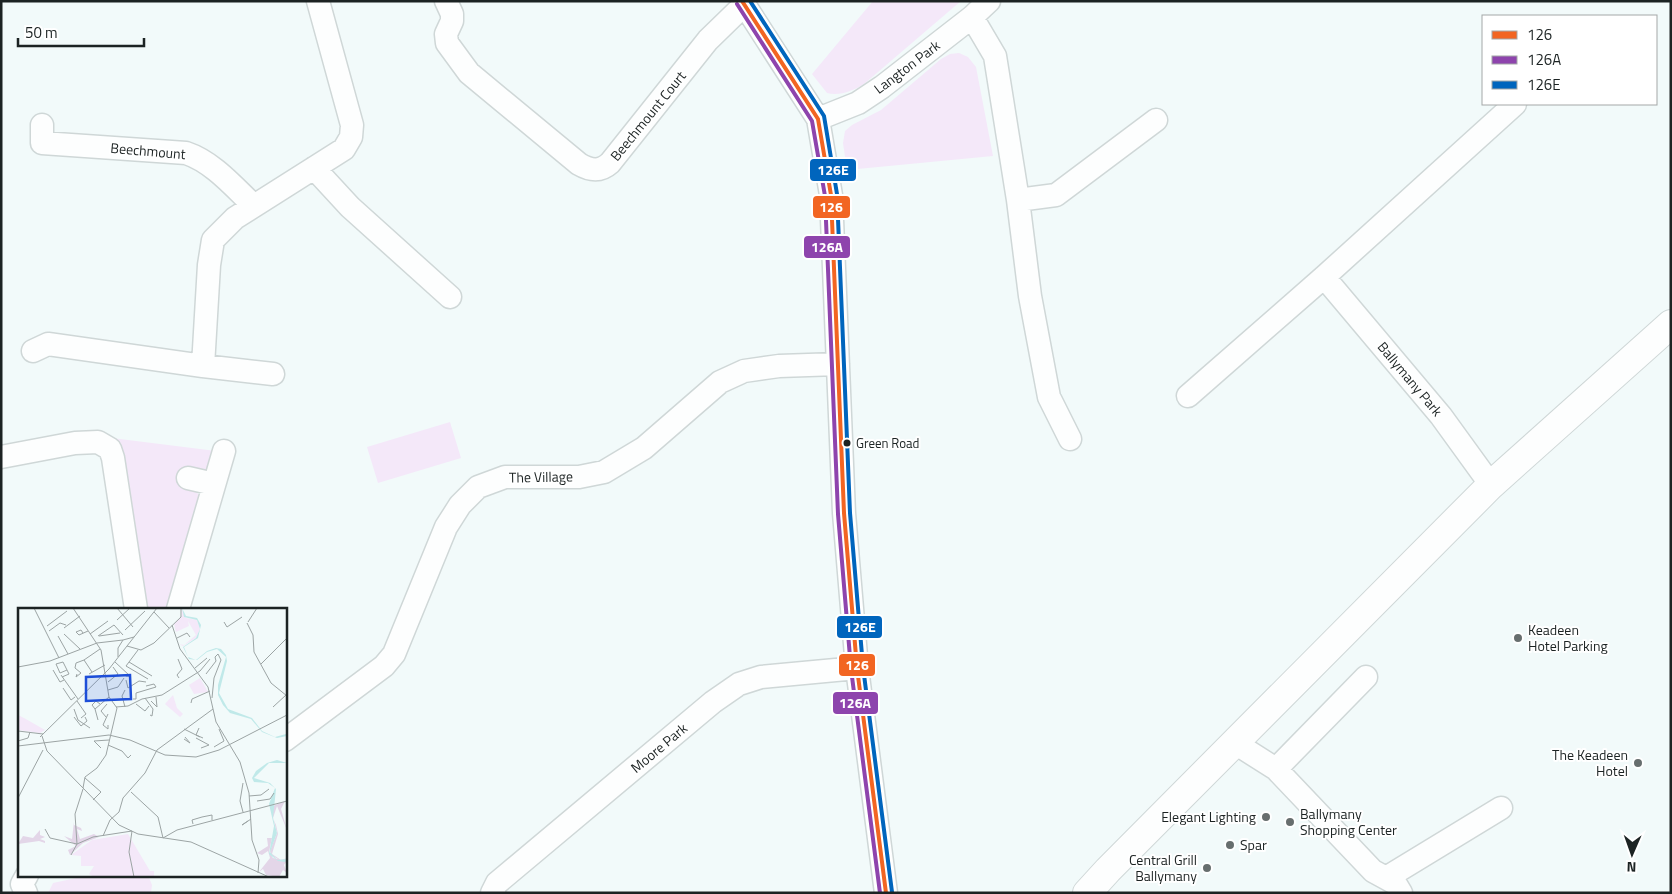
<svg xmlns="http://www.w3.org/2000/svg" width="1672" height="894" font-family="'Titillium Web',sans-serif">
	<style>
		.green { fill: #f4e8f9 }
		.lines { fill: none; stroke-linecap: round; stroke-linejoin: round }
		.minor-casing { stroke: #cfd7d7; stroke-width: 25 }
		.major-casing { stroke: #cfd7d7; stroke-width: 30 }
		.minor { stroke: #fdfefe; stroke-width: 22 }
		.major { stroke: #fdfefe; stroke-width: 28 }
		.bus-1-casing { stroke: #fff; stroke-width: 8 }
		.bus-2-casing { stroke: #fff; stroke-width: 8 }
		.bus-3-casing { stroke: #fff; stroke-width: 8 }
		.bus-1 { stroke: #f26522; stroke-width: 4 }
		.bus-2 { stroke: #8e44ad; stroke-width: 4 }
		.bus-3 { stroke: #0065bd; stroke-width: 4 }
		.bus-dot { fill: #1c2323; stroke: #fff; stroke-width: 2 }
		.poi-dot { fill: #676e6e; stroke: #fff; stroke-width: 2 }
		.labels { text-anchor: middle; stroke-width: 4; stroke-linejoin: round; paint-order: stroke }
		.bus-label { font-size: 13px; fill: #1c2323; stroke: #fff; text-anchor: start }
		.street-label { font-size: 14px; fill: #1c2323; stroke: #fff }
		.poi-label { font-size: 14px; fill: #1c2323; stroke: #fff; text-anchor: start }
		.inset-road { fill: none; stroke: #9ca4a4; stroke-width: 1 }
		.view { fill: #1d4ed8; fill-opacity: 0.15; stroke: #1d4ed8; stroke-width: 2.5 }
		.inset-edge { fill: none; stroke: #1c2323; stroke-width: 2.5 }
		.line-badge { stroke: #fff; stroke-width: 2 }
		.badge-label { font-size: 14px; text-anchor: middle; font-weight: bold; fill: #fff }
	</style>
	<rect width="100%" height="100%" fill="#f2fafa"/>
	<!-- green -->
	<path class="green" d="M873,1H961L864,84C853,91 840,96 827,93L812,74Z
		M959,53L968,57L976,67L993,156L847,170L843,143L845,131L852,125L881,110L941,59L950,54Z
		M450,422L461,458L378,483L367,447Z
		M104,437L216,451L207,471L184,487L196,492L200,496L169,609H145Z
		M90,875H148L152,885L151,893H48L53,883Z"/>
	<g class="lines">
		<!-- minor casing -->
		<g class="minor-casing">
			<path id="minor" d="M446,1L452,14V21L446,34L447,43L469,73L579,164C591,171 600,172 610,163L708,40L745,4
				M742,1L818,119L831,195L844,513L857,668L886,893
				M972,17L995,56L1018,200L1030,296L1049,397L1070,439
				M818,119L858,103L882,87L972,17L989,1
				M42,125V143L186,153C213,162 234,187 254,206
				M314,168L350,207L450,297
				M1018,200L1056,195L1156,120
				M1324,277L1441,416L1491,485
				M33,351L48,344L203,366L273,374
				M203,366L209,265L213,240L235,218L344,149L351,137L352,125L318,1
				M1188,396L1324,277L1515,104
				M1,457L75,443L98,442L110,449L113,458L136,609
				M188,478L214,484
				M178,609L224,451
				M285,740L384,666L394,654L446,527L460,505L478,487L505,477H579L604,472L644,448L720,382L744,371L779,366L838,364
				M1235,743L1276,769L1373,871L1395,883L1401,893
				M1276,769L1366,677
				M1386,878L1501,808
				M26,893L22,884L27,875
				M492,893L497,883L713,702L739,684L761,677L857,668"/>
		</g>
		<!-- major casing -->
		<g class="major-casing">
			<path id="major" d="M1087,893L1108,870L1491,485L1671,324"/>
		</g>
		<!-- minor -->
		<use href="#minor" class="minor"/>
		<!-- major -->
		<use href="#major" class="major"/>
		<!-- bus-1 casing -->
		<g class="bus-1-casing">
			<path id="bus-1" d="M742,1L818,119L831,195L844,513L857,668L886,893"/>
		</g>
		<!-- bus-2 casing -->
		<g class="bus-2-casing">
			<path id="bus-2" d="M737,4L812,121L825,196L838,514L851,669L880,893"/>
		</g>
		<!-- bus-3 casing -->
		<g class="bus-3-casing">
			<path id="bus-3" d="M750,1L824,116L837,194L850,513L863,667L892,892"/>
		</g>
		<!-- bus-1 -->
		<use href="#bus-1" class="bus-1"/>
		<!-- bus-2 -->
		<use href="#bus-2" class="bus-2"/>
		<!-- bus-3 -->
		<use href="#bus-3" class="bus-3"/>
	</g>
	<!-- markers -->
	<circle class="bus-dot" cx="847" cy="443" r="4.5"/>
	<g class="poi-dot">
		<circle cx="1518" cy="638" r="5"/>
		<circle cx="1638" cy="763" r="5"/>
		<circle cx="1266" cy="817" r="5"/>
		<circle cx="1290" cy="822" r="5"/>
		<circle cx="1230" cy="845" r="5"/>
		<circle cx="1207" cy="868" r="5"/>
	</g>
	<g class="labels">
		<!-- bus labels -->
		<g class="bus-label">
			<text x="856" y="448">Green Road</text>
		</g>
		<!-- street labels -->
		<g class="street-label">
			<text transform="translate(907 67) rotate(-37)" y="5">Langton Park</text>
			<text transform="translate(648 116) rotate(-51)" y="5">Beechmount Court</text>
			<text transform="translate(148 151) rotate(5)" y="5">Beechmount</text>
			<text transform="translate(1410 379) rotate(50)" y="5">Ballymany Park</text>
			<text transform="translate(541 477) rotate(-1)" y="5">The Village</text>
			<text transform="translate(659 748) rotate(-40)" y="5">Moore Park</text>
		</g>
		<!-- poi labels -->
		<g class="poi-label">
			<text x="1528" y="635">Keadeen<tspan x="1528" dy="16">Hotel Parking</tspan></text>
			<text x="1628" y="760" text-anchor="end">The Keadeen<tspan x="1628" dy="16">Hotel</tspan></text>
			<text x="1300" y="819">Ballymany<tspan x="1300" dy="16">Shopping Center</tspan></text>
			<text x="1256" y="822" text-anchor="end">Elegant Lighting</text>
			<text x="1240" y="850">Spar</text>
			<text x="1197" y="865" text-anchor="end">Central Grill<tspan x="1197" dy="16">Ballymany</tspan></text>
		</g>
	</g>
	<!-- overview -->
	<g transform="translate(18 608)">
		<rect width="269" height="269" fill="#f2fafa"/>
		<path d="M163,0L168,10L179,12L182,21L178,30L165,38L161,36L166,37L178,27L170,13L171,18L158,24L156,16L164,8ZM182,70L190,84L176,86L171,77ZM155,87L159,100L165,106L162,109L147,96ZM0,107L6,110L27,122L22,125L0,122ZM110,226L132,263H136V269H76L71,266L76,258H63V248L53,247L74,232Z" fill="#f4e8f9"/>
		<path d="M267,193L263,201L269,222L259,198L255,210L258,217L260,226L254,246L263,252L269,250L264,253L256,249L253,246L252,243L259,225L255,209V198ZM56,214V217L63,220L64,223L59,221L62,231L76,226L81,229L65,235L52,247L50,242L58,238L46,228L54,231ZM22,222V227L27,229L22,231L27,233V235L21,233L0,236L5,228L15,230ZM249,230H254L251,244L255,250L269,253L266,257L269,265L265,262L261,269L248,267L245,261L241,264L252,250L250,243L244,247L239,245L250,238Z" fill="#e3d6e8"/>
		<path d="M164,0L168,8L179,10L183,17L180,30L166,39L170,49L178,52L189,43L198,40L203,41L208,47L209,53L201,85L210,101L234,110L244,123L257,129L268,126L269,128L259,130L244,124L233,111L212,105L205,97L200,87V77L208,49L199,41L189,44L179,52L171,51L165,39L178,30L182,21L179,12L166,9ZM259,152L269,155H251L236,170L252,175L258,181L255,210L259,225L252,244L259,252L269,251L267,254L260,253L251,246L256,218L251,196L257,180L250,175L236,174L234,170L238,163L249,155Z" fill="#c0e9e9"/>
		<path class="inset-road" d="M16,0L41,50M55,0L83,42L91,89L99,100L88,147L79,160L67,169L65,180M99,0L115,19M136,4L151,20M99,12L112,0M206,14L209,19L224,9M230,14L239,0M229,15L235,27L236,44L253,75L269,88M154,17L162,41L190,79L198,114L222,154L231,185L234,232L241,252L240,265M29,18L49,3M46,20L62,8M107,22L127,3M31,23L42,15L48,17M65,25L63,22L58,24L61,27L70,23M46,26L62,41M72,26L90,13M40,28L50,46M80,28L96,17L105,27M81,28L102,25M159,30L169,25L172,29M109,38L139,0M120,42L108,58L130,71M100,49V40L105,32L116,29M160,51L164,61L159,67L161,70M97,54L112,68H108M111,54L134,68M243,56L269,30M0,59L32,53L79,35L105,32M177,60L189,50M35,62L42,74L46,72M74,64L66,52L82,41M59,66L58,69L63,65L57,60L58,55L66,52M71,66L87,57M188,66L198,53L197,49M43,67L60,91M44,69L51,66L49,62L42,65L38,56L45,54L49,62M108,72L110,80L121,73L128,74M90,74L100,66L95,59M45,80L53,92L57,89M90,82L100,79L106,70M127,90L135,101L134,108L132,107M194,90L196,70L203,52L200,46L197,49M115,91H118V85L138,79L136,76L128,78M59,93L68,106L63,110M133,93L139,99L138,89M173,95L174,91L192,83M118,96L127,103L131,98M98,99L110,98L124,91L144,87L182,63L192,51M107,99L104,88L107,82M255,99L268,87M56,101L60,112L72,120M77,101L74,97L78,93L82,96M90,106L85,117L90,121V117M56,109L63,118L69,113L67,109M88,109L83,103L89,96M80,112L77,101L91,89M181,120L178,127L185,130M166,121L182,129M0,123L25,126M24,128L29,143L101,217L120,226L173,234L251,269M22,129L91,61L109,38L123,42L136,35L163,9V0M178,130L191,137L183,140M166,131L172,135L167,129M0,133L10,130L12,124M90,137L104,143L110,150L113,147M0,138L91,127L112,132L147,147L178,149L201,142L269,107M196,139L206,133L201,121M83,140L76,133L91,132M67,170L83,184L75,192M225,175L222,193L225,204M113,184L140,209L145,230L159,222L269,193M231,188L243,187L251,181M0,190L25,142M239,193L252,191L256,185M230,213L224,217L233,211M175,216L174,212L184,209L194,207V212M27,221L32,230L59,236L75,229L114,223L111,244L116,269M85,228L92,212L101,204L105,190L127,165L139,142L195,101M53,247L59,236L57,206L65,181"/>
		<path class="view" d="M112,67L113,91L68,93V69Z"/>
		<rect width="269" height="269" class="inset-edge"/>
	</g>
	<g class="line-badge">
		<rect x="809" y="158" width="48" height="24" rx="5" fill="#0065bd"/>
		<rect x="812" y="195" width="39" height="24" rx="5" fill="#f26522"/>
		<rect x="803" y="235" width="48" height="24" rx="5" fill="#8e44ad"/>
		<rect x="836" y="615" width="47" height="24" rx="5" fill="#0065bd"/>
		<rect x="838" y="653" width="38" height="24" rx="5" fill="#f26522"/>
		<rect x="832" y="691" width="47" height="24" rx="5" fill="#8e44ad"/>
	</g>
	<g class="badge-label">
		<text x="833" y="175">126E</text>
		<text x="831" y="212">126</text>
		<text x="827" y="252">126A</text>
		<text x="860" y="632">126E</text>
		<text x="857" y="670">126</text>
		<text x="855" y="708">126A</text>
	</g>
	<!-- border -->
	<rect width="1672" height="894" fill="none" stroke="#1c2323" stroke-width="5"/>
	<!-- legend -->
	<rect x="1482" y="15" width="175" height="90" fill="#ffffff" stroke="#a4a7a7"/>
	<rect x="1492" y="31" width="25" height="8" fill="#f26522" stroke="#a4a7a7"/>
	<text x="1527" y="40" font-size="15" fill="#1c2323">126</text>
	<rect x="1492" y="56" width="25" height="8" fill="#8e44ad" stroke="#a4a7a7"/>
	<text x="1527" y="65" font-size="15" fill="#1c2323">126A</text>
	<rect x="1492" y="81" width="25" height="8" fill="#0065bd" stroke="#a4a7a7"/>
	<text x="1527" y="90" font-size="15" fill="#1c2323">126E</text>
	<!-- north arrow -->
	<g transform="translate(1632 854) rotate(182)" stroke="#ffffff" stroke-width="4" paint-order="stroke">
	<path d="M0-4L9 19L0 12L-9 19Z" fill="#1c2323"/>
	<text y="-8" font-size="14" font-weight="bold" text-anchor="middle" fill="#1c2323">N</text>
	</g>
	<!-- scale -->
	<path d="M18 38v8h126v-8" fill="none" stroke="#1c2323" stroke-width="2.5"/>
	<text x="25" y="38" font-size="15" fill="#1c2323" stroke="#ffffff" stroke-width="4" paint-order="stroke">50 m</text>
</svg>
